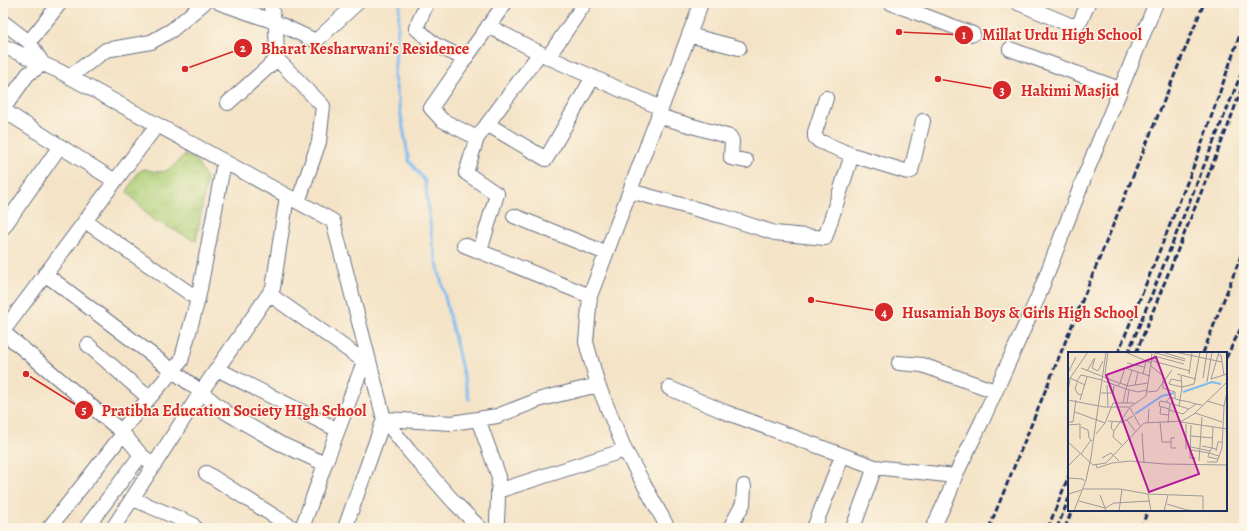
<svg xmlns="http://www.w3.org/2000/svg" width="1247" height="531" font-family="Alegreya,serif">
	<style>
		.park { fill: url(#park-crowns); stroke: #647e6a }
		.lines { fill: none; stroke-linecap: round; stroke-linejoin: round }
		.stream { stroke: #7dbbf0; stroke-width: 3 }
		.minor-casing { stroke: #676e82; stroke-width: 16 }
		.minor { stroke: #fff; stroke-width: 14 }
		.rail { stroke: #1b2f5e; stroke-width: 3; stroke-dasharray: 6 3; stroke-linecap: butt }
		.inset-river { fill: none; stroke: #7dbbf0; stroke-width: 2 }
		.inset-road { fill: none; stroke: #9d9b9c; stroke-width: 1 }
		.view { fill: #b5179e; fill-opacity: 0.15; stroke: #b5179e; stroke-width: 2 }
		.inset-edge { fill: none; stroke: #1b2f5e; stroke-width: 2 }
		.leader { fill: none; stroke: #d62828; stroke-width: 1.5 }
		.callout-dot { fill: #d62828; stroke: #fcf5e5; stroke-width: 1.5 }
		.mark-label { font-size: 12px; text-anchor: middle; font-weight: bold; fill: #fff }
		.callout-label { font-size: 16px; text-anchor: middle; font-weight: bold; fill: #d62828; stroke: #fcf5e5; stroke-width: 3; stroke-linejoin: round; paint-order: stroke }
	</style>
	<defs>
		<pattern id="park-crowns" width="20" height="18" patternUnits="userSpaceOnUse"><rect width="20" height="18" fill="#aece76"/><path d="M2 6a3 3 0 1 1 6 0M12 15a3 3 0 1 1 6 0" fill="none" stroke="#95b168"/></pattern>
	</defs>
	<rect width="100%" height="100%" fill="#fcf5e5"/>
	<filter id="ink" filterUnits="userSpaceOnUse"><feTurbulence type="fractalNoise" baseFrequency=".025" numOctaves="2"/><feDisplacementMap in="SourceGraphic" scale="8" xChannelSelector="R" yChannelSelector="G"/><feConvolveMatrix kernelMatrix="1 2 1 2 8 2 1 2 1" color-interpolation-filters="sRGB"/></filter>
	<filter id="wash" filterUnits="userSpaceOnUse"><feTurbulence type="fractalNoise" baseFrequency=".012" numOctaves="4" result="noise"/><feDisplacementMap in="SourceGraphic" scale="16" xChannelSelector="R" yChannelSelector="G"/><feGaussianBlur stdDeviation="0.9" result="paint"/><feColorMatrix in="noise" values="0 0 0 0 0 0 0 0 0 0 0 0 0 0 0 0 0 1.4 0 .05"/><feComposite in="paint" operator="in"/></filter>
	<g filter="url(#wash)">
		<rect width="100%" height="100%" fill="#f4e3c6"/>
		<!-- park -->
		<path class="park" d="M184,155L195,159L207,179L196,241L152,219L127,192L137,173L144,169C167,175 168,172 184,155Z"/>
		<g class="lines">
			<!-- stream -->
			<path class="stream" d="M400,3L394,76L409,161L425,181L433,246L469,399"/>
		</g>
	</g>
	<g filter="url(#ink)">
		<g class="lines">
			<!-- minor casing -->
			<g class="minor-casing">
				<path id="minor" d="M220,3L275,22L316,41L357,3
					M270,3L276,28L277,59L323,106L319,142L298,202
					M427,3L416,28L434,44L465,59L505,3
					M891,3L973,34
					M1018,3L1070,25H1077L1081,20L1088,3
					M3,22L29,42L43,64L3,46
					M488,26L548,57L585,3
					M689,35L739,48
					M29,42L60,3
					M1010,49L1120,89
					M548,57L661,108
					M465,59L431,108L442,120L477,138L540,53
					M69,77L106,50L151,42L172,30L204,3
					M826,98L815,132V137L819,141L852,155L908,172L911,171L923,121
					M228,103L277,59
					M3,109L28,74L43,64L59,71L333,221L384,419L409,451L454,502L480,528
					M3,110L115,181
					M658,116L730,137L732,141L731,158L746,161
					M487,124L546,159L593,77
					M477,138L466,173L497,194L480,251
					M630,191L725,217L775,233L825,238L852,155
					M514,216L606,253
					M85,221L198,299
					M3,228L60,146
					M464,245L590,296
					M45,274L201,392L273,288L287,196
					M269,294L364,361
					M3,331L157,125
					M3,332L121,431L141,455L86,528
					M88,345L149,398
					M899,363L922,365L995,391
					M217,369L338,430
					M669,388L725,412L875,467L955,476
					M384,419L452,423L497,416L541,399L598,385
					M478,419L499,477L497,521L498,528
					M121,431L181,361L198,299L224,162
					M141,455L154,465L201,392L227,413L279,443L325,464L367,354
					M206,473L293,528
					M498,491L625,450
					M133,499L192,524L195,528
					M49,528L123,434
					M113,528L154,465
					M302,528L325,464
					M345,528L384,419
					M668,528L625,450L598,385L586,342L590,296L700,6V3
					M730,528L743,504L744,486
					M814,528L842,456
					M853,528L875,467
					M933,528L949,494L955,476L982,421L1038,297L1086,173L1156,3"/>
			</g>
			<!-- minor -->
			<use href="#minor" class="minor"/>
			<!-- rail -->
			<path class="rail" d="M1118,353L1195,163L1244,23
				M1128,353L1244,67
				M1136,353L1228,126L1241,90
				M1203,353L1244,248
				M1226,358L1244,322
				M989,528L1204,3
				M1048,528L1069,475
				M1057,528L1069,498
				M1065,528L1072,510
				M1141,528L1148,510"/>
		</g>
	</g>
	<!-- overview -->
	<g transform="translate(1068 352)">
		<rect width="159" height="159" fill="#f4e3c6"/>
		<path class="inset-river" d="M115,40L144,30L153,32M67,62L94,44L106,41"/>
		<path class="inset-road" d="M84,0L83,11L88,0M94,0L117,7M107,0L154,10M151,0L143,27L159,22M88,1L117,9M150,3H153L156,23M86,4L116,12M27,6L24,16L30,19L35,9M85,9L122,19M59,11L76,15M83,14L95,24V36L107,40V46M13,16L51,31M64,18L58,37L70,40L79,38M19,19L26,7M0,21L8,5M37,22L40,0M75,22L78,9M109,22L128,27M121,22L124,0M113,24L114,35L101,32L103,27L113,29M2,26L17,33M135,26L139,0M0,29L20,0M35,29L50,34L52,31L60,34L80,31M8,30L13,23L34,28M139,30L144,0M9,31L7,37L10,42L14,43M52,31L57,16L82,24M39,33L40,55M67,33L70,20M50,34L58,37L55,51H66M0,39L2,27M79,40L89,39L104,18M33,41H45L46,34M0,48L36,55H61M12,48L19,25M139,49L156,54L154,96L150,107L140,105L141,101L151,104M98,50L92,49L91,54L101,57M59,51L61,38M102,52L101,58L115,62L121,57M128,52L121,57L98,50L102,45L111,48L122,50L124,51L128,52L134,53M111,54L114,35L126,32L132,0M156,54L159,40M93,55L92,62L101,63M62,56L72,74M7,60L37,71L45,51H55M127,61L154,70M59,68L67,79M40,69L54,70M0,70H5L8,48M44,70L43,76L46,79L62,55L78,44L83,11L57,0M80,70L81,57M92,70L94,90H103M113,70L159,77M53,71L65,64M100,71L101,58M0,73L12,72V87M123,73L122,106H128M13,75L20,78L21,86L24,89M46,79L45,85L54,93M74,81L76,111M28,82L37,71M123,84L145,86M107,86H103V96H108M0,90L25,113L38,111L76,71L114,69L126,62L159,30M134,94L144,96L145,75M123,95L142,99M118,97V72M123,98L141,101L144,96L148,97M148,99L150,90H155M13,102L23,88M34,106L43,101L51,109M131,109L134,65M139,110H149L150,107M28,113L29,116L44,111L62,109L96,112L159,113M0,114L13,101M0,126L15,127L16,129M15,137H52L80,142M0,142L14,138M32,143L37,156M11,149L37,156M99,152L119,158L130,159M6,159L18,128L23,105L38,0M38,159L37,156L46,151L82,149M51,159L54,137M83,159L80,142L135,144V159M96,159L100,143"/>
		<path class="view" d="M88,5L131,122L81,140L38,23Z"/>
		<rect width="159" height="159" class="inset-edge"/>
	</g>
	<!-- callouts -->
	<path class="leader" d="M899 32L964 35M185 69L243 48M938 79L1002 90M811 300L884 312M26 374L84 410"/>
	<g class="callout-dot">
		<circle cx="899" cy="32" r="4"/>
		<circle cx="185" cy="69" r="4"/>
		<circle cx="938" cy="79" r="4"/>
		<circle cx="811" cy="300" r="4"/>
		<circle cx="26" cy="374" r="4"/>
		<circle cx="964" cy="35" r="10"/>
		<circle cx="243" cy="48" r="10"/>
		<circle cx="1002" cy="90" r="10"/>
		<circle cx="884" cy="312" r="10"/>
		<circle cx="84" cy="410" r="10"/>
	</g>
	<g class="mark-label">
		<text x="964" y="39">1</text>
		<text x="243" y="52">2</text>
		<text x="1002" y="95">3</text>
		<text x="884" y="317">4</text>
		<text x="84" y="414">5</text>
	</g>
	<g class="callout-label">
		<text x="1062" y="40">Millat Urdu High School</text>
		<text x="365" y="54">Bharat Kesharwani's Residence</text>
		<text x="1070" y="96">Hakimi Masjid</text>
		<text x="1020" y="318">Husamiah Boys &amp; Girls High School</text>
		<text x="234" y="416">Pratibha Education Society HIgh School</text>
	</g>
	<!-- margin -->
	<rect width="1247" height="531" fill="none" stroke="#fcf5e5" stroke-width="16"/>
</svg>
